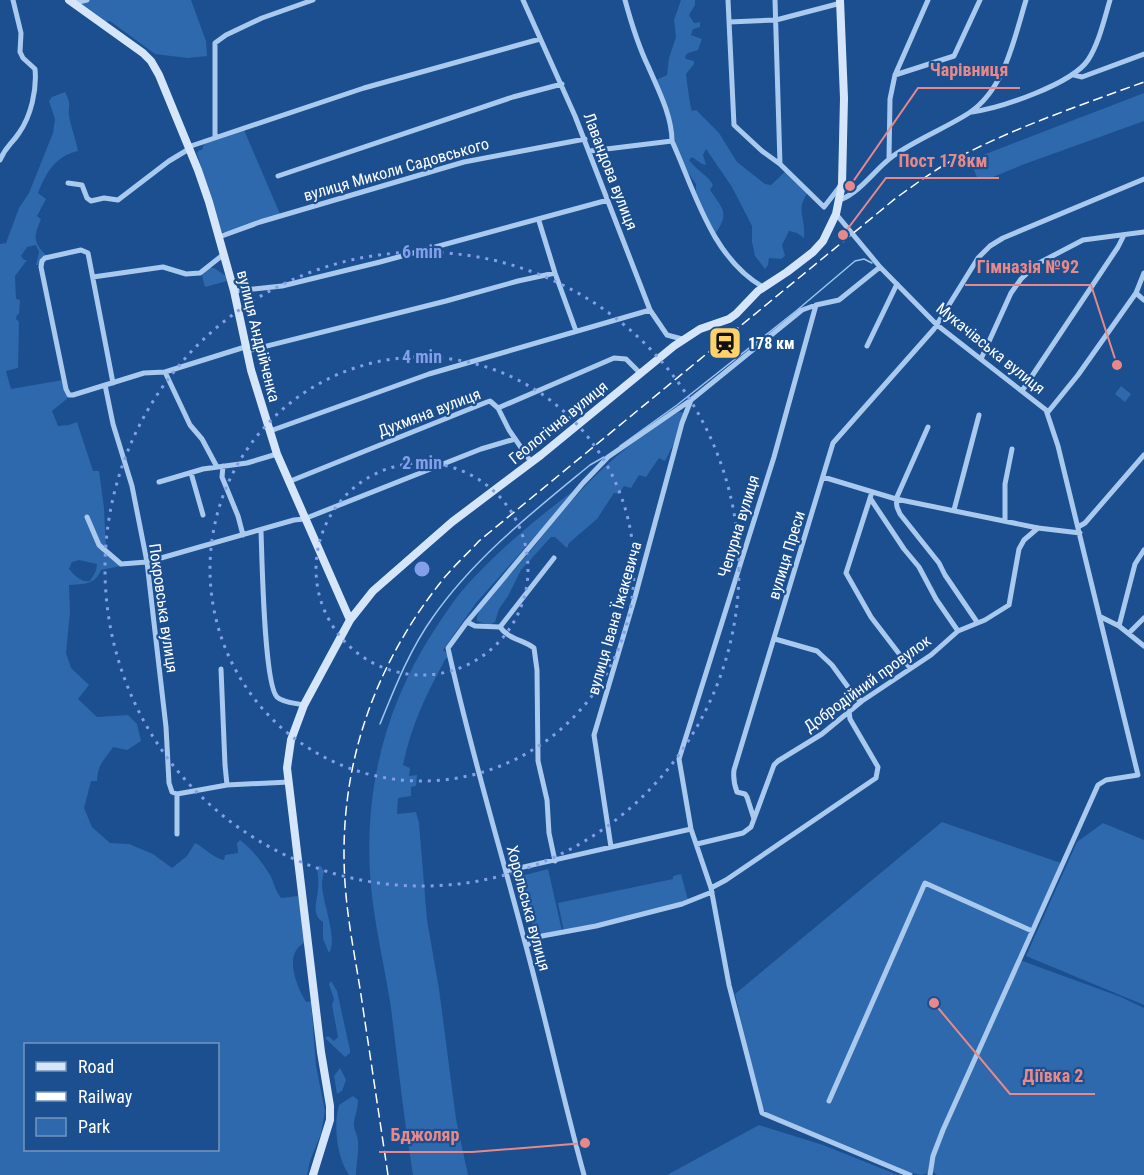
<svg xmlns="http://www.w3.org/2000/svg" width="1144" height="1175" font-family="'Roboto Condensed',sans-serif">
	<style>
		.green { fill: #2e69ad; fill-rule: evenodd }
		.lines { fill: none; stroke-linecap: round; stroke-linejoin: round }
		.stream { stroke: #9cc4f0; stroke-width: 1.5 }
		.street { stroke: #a9c9ee; stroke-width: 5 }
		.secondary { stroke: #d6e6fa; stroke-width: 8 }
		.rail { stroke: #fff; stroke-width: 1.5; stroke-dasharray: 10 4.5; stroke-linecap: butt }
		.ring { fill: none; stroke: #839eea; stroke-width: 3; stroke-dasharray: 3 6 }
		.labels { text-anchor: middle; stroke-width: 4.5; stroke-linejoin: round; paint-order: stroke }
		.street-label { font-size: 16px; fill: #fff; stroke: #1b4f8f }
		.poi-label { font-size: 16px; font-weight: bold; fill: #fff; stroke: #1b4f8f; text-anchor: start }
		.centre { fill: #839eea; stroke: #1b4f8f; stroke-width: 3 }
		.ring-label { font-size: 18px; text-anchor: middle; font-weight: bold; fill: #839eea; stroke: #1b4f8f; stroke-width: 4.5; stroke-linejoin: round; paint-order: stroke }
		.leader { fill: none; stroke: #e88989; stroke-width: 2 }
		.callout-dot { fill: #e88989; stroke: #1b4f8f; stroke-width: 2 }
		.callout-label { font-size: 18px; text-anchor: middle; font-weight: bold; fill: #e88989; stroke: #1b4f8f; stroke-width: 4.5; stroke-linejoin: round; paint-order: stroke }
	</style>
	<rect width="100%" height="100%" fill="#1b4f8f"/>
	<!-- green -->
	<path class="green" d="M73,0H191L206,41L207,56L187,58L155,54L110,21L105,22Z
		M681,0H695V5L689,15L694,23L700,22V27L693,29L691,35L702,39L698,50L688,53L685,56L686,59L694,61V64L686,74C687,83 690,105 692,111L696,110L719,133L737,162L765,184L771,185L786,171L808,192C795,211 806,217 804,238L797,233L789,231L782,245L785,256L781,259L769,258L768,265L765,269L755,256L752,242V226L732,187L706,149L703,155L706,165L702,164L692,157L689,160C696,170 709,176 713,185L710,190C723,209 730,213 715,234L696,192V184L686,170L674,143L671,122L656,80L667,75L669,58L676,37L674,20Z
		M65,92C72,106 68,105 69,116C71,128 76,139 78,151C55,156 46,173 38,193L46,199L37,216L41,219C34,236 32,242 47,256L39,265H36L39,252L36,245L27,247L21,256L24,260H27L15,276L16,299L20,300L19,314L17,315L16,319L19,322L18,368L6,371L11,389L63,380L69,397L52,411L58,426L69,425L77,422L93,471H99L104,508L106,550L121,566L101,570C95,585 84,584 69,585L70,612L66,653L71,668L89,685L78,699L97,717L128,715L137,724L141,741L127,750L113,747C104,761 98,763 97,781H91L84,808L92,827L110,843L129,844L153,854L172,868L187,856L195,843C205,848 213,858 224,860L225,855L238,853L237,843L240,840C252,849 262,862 270,875C274,882 275,891 281,898L298,896L307,942C282,951 296,985 306,1002L311,1001L316,1066L325,1111L321,1134L310,1161L307,1175H0V244L6,243L19,208L29,193L53,133L55,119L49,101L52,97ZM79,560L97,564L96,571L90,581C82,583 74,575 69,569L72,562ZM26,1044H218V1150H26Z
		M1144,93V121L1022,165L993,177H977L970,160Z
		M244,130L280,214L226,232H220L197,153L199,150H202L204,144Z
		M208,268H214L226,276L227,281L205,287L202,275Z
		M1121,386L1131,394L1125,402L1115,394Z
		M679,412L684,413L674,443L665,461L659,458L646,477L639,475L631,488L624,486L619,494L614,493L597,519L569,543L567,548L555,537H551L521,570L508,596L499,609L495,622L490,625L477,621C476,604 506,580 517,567C537,544 555,519 576,496C604,465 642,432 679,412Z
		M573,491L564,504L476,603L443,650L449,654V659L446,658C427,693 411,725 403,765L410,768L409,776L417,775L416,786L411,787V796L398,798L397,814L416,812L419,823L427,920L439,989L456,1119L468,1175H413C404,1120 398,1064 391,1008C385,968 375,928 371,887C363,795 383,710 433,632C444,616 454,599 468,584C499,550 536,519 573,491Z
		M942,822L1061,863L1017,959L1121,997L1144,1008V1175H937L933,1172L921,1175L907,1172L766,1113L761,1105L735,994Z
		M1103,823L1144,840V1005L1026,956L1077,842Z
		M320,865L324,871C323,876 322,881 322,886C323,903 338,940 329,953L323,939V922C311,915 317,901 318,889C319,883 318,875 317,868Z
		M548,869L562,931L535,936L521,876Z
		M681,874L688,900L596,925L564,931L558,903L673,879V876Z
		M331,981L337,991L350,1050V1053L345,1057L325,1038L328,1036L334,1041L338,1037L332,1005L334,999L329,984Z
		M340,1068L346,1080L342,1091L337,1094L334,1076Z
		M353,1096L358,1100C358,1109 355,1115 354,1123C353,1129 358,1135 358,1142C359,1153 356,1164 356,1175H349C337,1157 333,1126 339,1105Z
		M759,1125L823,1145L898,1175H667Z"/>
	<g class="lines">
		<!-- stream -->
		<path class="stream" d="M620,446L677,405L796,311L855,261L864,259L872,263
			M380,724C395,687 410,649 433,617C475,557 534,511 590,465L604,457"/>
		<!-- street -->
		<path class="street" d="M523,0L575,116L650,310L667,335L682,339
			M625,0C631,22 638,45 648,66C658,89 672,116 672,141C695,192 712,258 763,287
			M728,0L734,125L762,151L780,164L824,207L841,185
			M775,0L780,164
			M74,3L87,0
			M729,22L776,20L841,3
			M895,75L954,56L980,0
			M1074,75L1082,77L1144,54
			M972,112C1001,108 1072,84 1088,60C1099,43 1104,20 1110,0
			M215,136V43L226,35L262,18L313,0
			M188,147L364,88L540,39
			M590,151L672,141
			M889,158L890,99L895,75L928,0
			M0,160C6,146 11,145 19,133C31,116 37,90 35,69L23,58L20,52L21,33L13,0
			M278,176L513,97L562,84
			M68,183L82,185L87,198L91,201L104,198L118,200L169,161L189,149
			M840,200C862,191 875,169 893,156C917,139 944,129 969,113C1005,89 1014,39 1026,0
			M836,214L880,267L937,325L1046,410L1058,446L1138,775L1106,780L1098,785L943,1130L933,1156L930,1175
			M539,221L555,273L576,331
			M219,237L260,222L464,162L585,139
			M880,267L839,300L816,305L774,457L679,759L691,829L711,888L729,985L762,1113L910,1175
			M93,277L163,267L186,274L200,273L224,254
			M234,291L282,286L380,262L608,200
			M1136,293L1144,300
			M867,346L897,284
			M247,351L446,301L518,281L555,273
			M981,359L1011,293L1021,279L1037,264L1083,240L1144,232
			M165,372L190,425L202,439L217,467
			M113,383L88,253L81,250L45,258L42,261L41,267L66,389L69,395H73L144,373L165,372L245,347
			M105,385L113,424L132,486L147,562L166,727L169,783L172,792L177,794V834
			M1022,391L1118,247L1124,235
			M498,408L509,430L531,462
			M1048,412L1078,375L1136,293L1144,273
			M928,427L896,499L897,507L900,514L939,563L945,575L977,622
			M270,431L429,374L650,310
			M223,466L222,477L238,516L243,535
			M191,473L203,515
			M823,477L896,499L1038,528L1080,533
			M159,482L203,469L247,463L277,454
			M288,482L487,402L490,401L498,408L614,358L626,359L640,373
			M872,492L846,573L871,617L910,668
			M870,498L904,549L919,567L936,599L958,631
			M954,510L979,415
			M87,517L99,545L121,564L147,562L294,520L304,519L481,449L515,439
			M1005,520V484L1012,449
			M1078,527L1085,523L1144,455
			M261,531C262,556 264,684 277,697C283,703 296,703 304,705
			M1101,617L1119,626L1144,646
			M467,622L475,626L500,627C508,639 524,640 534,648L537,670L538,761L547,800L549,833L555,861
			M1119,626L1135,564L1144,550
			M500,627L554,558
			M1129,633L1144,618
			M775,639L817,651L832,665L856,698L862,701
			M221,669L225,765L227,785
			M177,794L227,785L289,782
			M754,819L747,797L745,794L737,792C734,784 733,778 734,770L833,443L934,329L978,258L990,246L1003,238L1144,179
			M697,844L743,833L751,827L774,765L778,761L822,734L862,701L931,655L958,631L985,620L1009,605L1019,549L1024,540L1038,528
			M611,847L594,735L635,597L682,423L691,400
			M506,871L691,829
			M711,888L726,880L876,778L878,767L850,719L849,711
			M526,946L542,936L596,926L682,904L712,892
			M829,1101L925,883L1032,931
			M584,1175C562,1095 545,1015 523,935C498,840 469,745 448,648L467,622L583,483L608,457L691,400L802,310L816,305"/>
		<!-- secondary -->
		<path class="secondary" d="M69,0L143,53L151,61L159,75L198,170L209,202L234,291L251,370L277,454L350,620
			M313,1175L330,1120V1106L321,1052L287,768L291,740L304,705L350,620L373,591L452,522L541,455L674,346L700,329L729,319L736,314L758,291L787,272L813,252L823,241L836,214L842,184L844,98L840,0"/>
		<!-- rail -->
		<path class="rail" d="M388,1175C379,1115 370,1055 361,995C356,962 349,929 346,895C335,777 370,670 444,578C455,565 468,553 479,541L896,198C916,184 935,169 957,158C1016,127 1081,105 1144,82"/>
	</g>
	<!-- distance rings -->
	<g class="ring">
		<circle cx="422" cy="569" r="106"/>
		<circle cx="422" cy="569" r="212"/>
		<circle cx="422" cy="569" r="317"/>
	</g>
	<!-- icons -->
	<defs>
		<g id="station-square" transform="scale(1.725)"><rect x="-9" y="-9" width="18" height="18" rx="4" fill="#ffd166" stroke="#1b4f8f"/><path d="M-3-6H3Q5-6 5-4V2Q5 4 3 4L4.5 6H3L1.5 4h-3L-3 6H-4.5L-3 4Q-5 4-5 2V-4Q-5-6-3-6ZM-3.5-4v3h7v-3ZM-3.5 1v1.5H-2V1ZM2 1v1.5H3.5V1Z" fill="#111"/></g>
	</defs>
	<g fill-rule="evenodd">
		<use href="#station-square" x="725" y="343"/>
	</g>
	<g class="labels">
		<!-- street labels -->
		<g class="street-label">
			<text transform="translate(396 169) rotate(-16)" y="6">вулиця Миколи Садовського</text>
			<text transform="translate(611 171) rotate(69)" y="6">Лавандова вулиця</text>
			<text transform="translate(259 336) rotate(76)" y="6">вулиця Андрійченка</text>
			<text transform="translate(991 348) rotate(39)" y="6">Мукачівська вулиця</text>
			<text transform="translate(429 412) rotate(-21)" y="6">Духмяна вулиця</text>
			<text transform="translate(558 422) rotate(-39)" y="6">Геологічна вулиця</text>
			<text transform="translate(738 526) rotate(-73)" y="6">Чепурна вулиця</text>
			<text transform="translate(786 555) rotate(-73)" y="6">вулиця Преси</text>
			<text transform="translate(164 608) rotate(82)" y="6">Покровська вулиця</text>
			<text transform="translate(614 618) rotate(-74)" y="6">вулиця Івана Їжакевича</text>
			<text transform="translate(867 683) rotate(-36)" y="6">Добродійний провулок</text>
			<text transform="translate(529 908) rotate(75)" y="6">Хорольська вулиця</text>
		</g>
		<!-- poi labels -->
		<g class="poi-label">
			<text x="748" y="349">178 км</text>
		</g>
	</g>
	<circle cx="422" cy="569" r="9" class="centre"/>
	<g class="ring-label">
		<text x="422" y="258">6 min</text>
		<text x="422" y="363">4 min</text>
		<text x="422" y="469">2 min</text>
	</g>
	<!-- callouts -->
	<path class="leader" d="M850 186L918 88H1020M843 235L886 178H999M1117 365L1091 285H965M934 1003L1010 1094H1095M585 1143L472 1152H379"/>
	<g class="callout-dot">
		<circle cx="850" cy="186" r="6"/>
		<circle cx="843" cy="235" r="6"/>
		<circle cx="1117" cy="365" r="6"/>
		<circle cx="934" cy="1003" r="6"/>
		<circle cx="585" cy="1143" r="6"/>
	</g>
	<g class="callout-label">
		<text x="969" y="76">Чарівниця</text>
		<text x="943" y="167">Пост 178км</text>
		<text x="1028" y="273">Гімназія №92</text>
		<text x="1053" y="1082">Діївка 2</text>
		<text x="425" y="1141">Бджоляр</text>
	</g>
	<!-- legend -->
	<rect x="24" y="1043" width="195" height="108" fill="#1b4f8f" stroke="#7695bc" stroke-width="1.5"/>
	<rect x="36" y="1062" width="30" height="9" fill="#d6e6fa" stroke="#7695bc" stroke-width="1.5"/>
	<text x="78" y="1073" font-size="18" fill="#ffffff">Road</text>
	<rect x="36" y="1092" width="30" height="9" fill="#ffffff" stroke="#7695bc" stroke-width="1.5"/>
	<text x="78" y="1103" font-size="18" fill="#ffffff">Railway</text>
	<rect x="36" y="1118" width="30" height="18" fill="#2e69ad" stroke="#7695bc" stroke-width="1.5"/>
	<text x="78" y="1133" font-size="18" fill="#ffffff">Park</text>
</svg>
